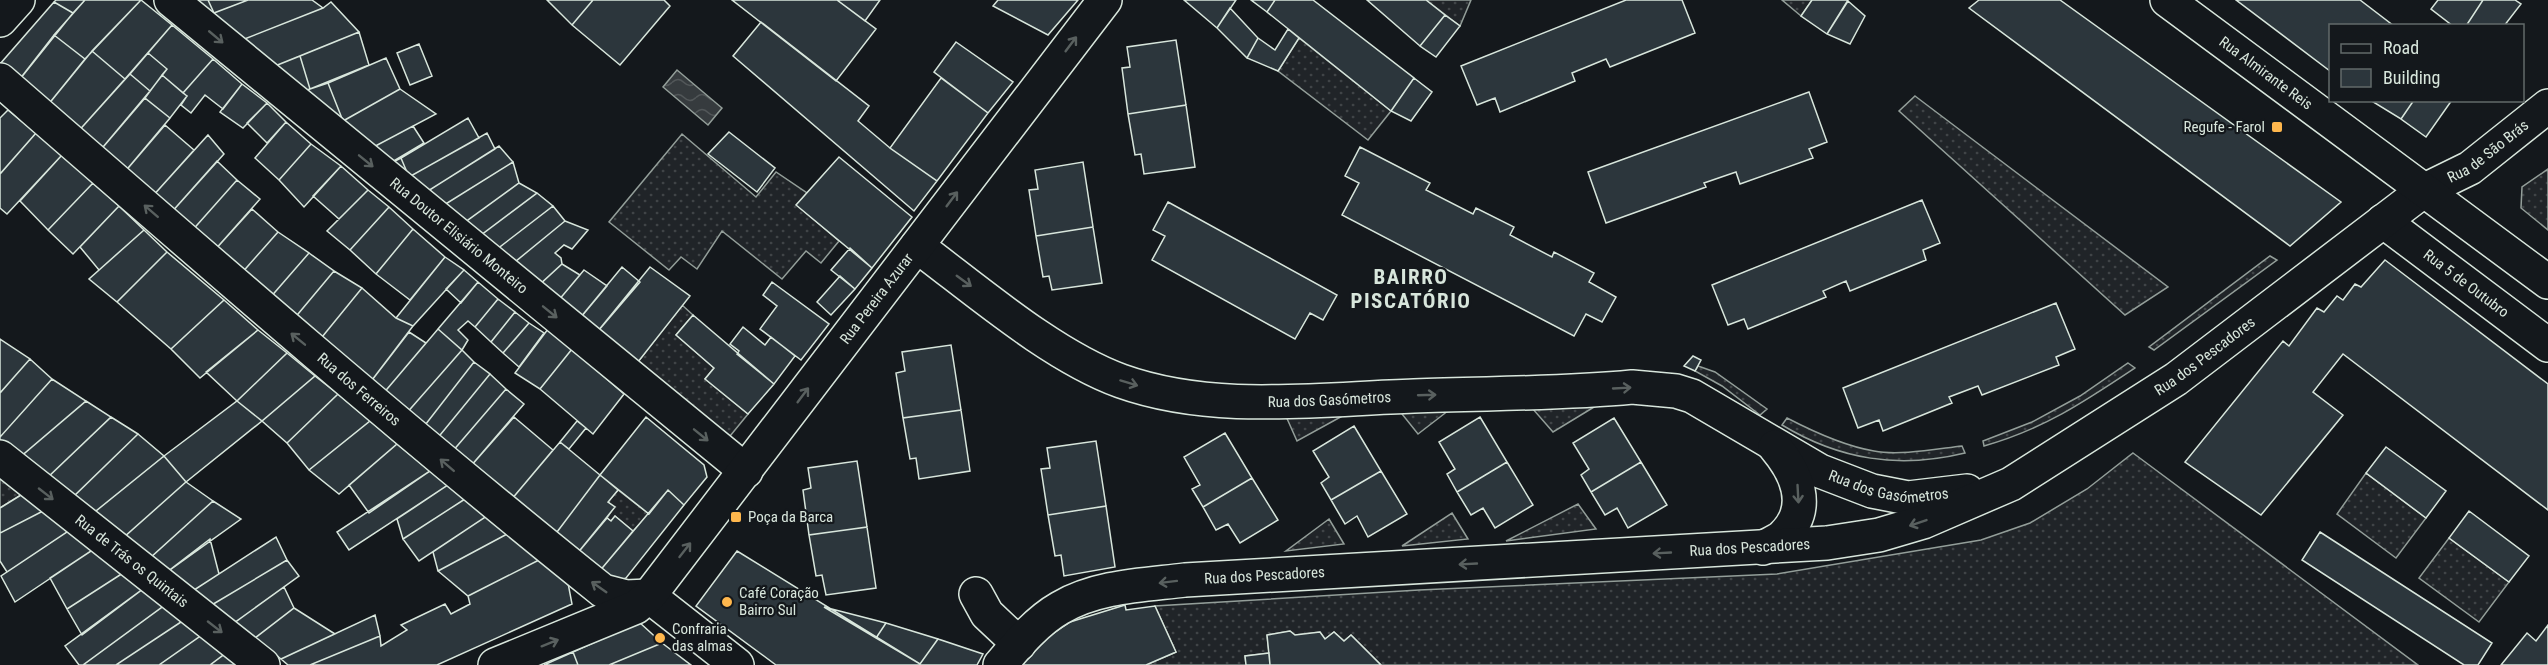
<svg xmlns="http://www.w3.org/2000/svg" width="2548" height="665" font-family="'Roboto Condensed',sans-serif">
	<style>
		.garden { fill: url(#garden-dots); stroke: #939e99; stroke-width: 1.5 }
		.water { fill: url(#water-waves); stroke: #939e99; stroke-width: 1.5 }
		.building { fill: #2c363c; stroke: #d8e6dc; stroke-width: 1.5 }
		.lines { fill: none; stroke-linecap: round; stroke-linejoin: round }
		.minor-casing { stroke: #d8e6dc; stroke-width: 36 }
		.major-casing { stroke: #d8e6dc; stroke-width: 36 }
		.minor { stroke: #14181c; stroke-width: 33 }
		.major { stroke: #14181c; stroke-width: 33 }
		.oneway { stroke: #59605f }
		.poi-dot { fill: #ffb74d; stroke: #14181c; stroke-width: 2 }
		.labels { text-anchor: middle; stroke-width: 4.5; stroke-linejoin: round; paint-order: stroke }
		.street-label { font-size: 15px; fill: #d8e6dc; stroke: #14181c }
		.poi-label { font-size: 15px; fill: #d8e6dc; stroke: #14181c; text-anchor: start }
		.district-label { font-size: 21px; font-weight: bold; letter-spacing: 1.5px; fill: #d8e6dc; stroke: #14181c }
	</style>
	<defs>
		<pattern id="garden-dots" width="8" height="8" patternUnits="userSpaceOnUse" patternTransform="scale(1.5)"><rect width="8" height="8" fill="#202428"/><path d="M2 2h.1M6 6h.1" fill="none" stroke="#404447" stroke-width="1.8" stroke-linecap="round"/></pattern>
		<pattern id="water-waves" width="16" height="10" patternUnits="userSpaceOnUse" patternTransform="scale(1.5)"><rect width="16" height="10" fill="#363b3e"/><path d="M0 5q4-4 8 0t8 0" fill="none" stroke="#525759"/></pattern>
	</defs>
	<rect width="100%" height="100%" fill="#14181c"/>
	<!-- garden -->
	<path class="garden" d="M1426,0H1471L1460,26Z
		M1782,0H1812L1801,16Z
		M1299,38L1391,111L1368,140L1278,71Z
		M1915,96L2168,287L2125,315L1899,111Z
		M682,134L756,197L776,172L807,193L797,205L839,241L821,263L806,251L782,279L722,231L697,269L681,257L669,270L609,222Z
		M2548,169V230L2521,208L2522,187Z
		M2270,256L2277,260L2154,350L2149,347Z
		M682,305L693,315L676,335L714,368L705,379L748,414L726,441L634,367Z
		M2128,363L2135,368C2084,402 2044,429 1984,446L1983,441L2032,422L2080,396Z
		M1698,366L1715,372L1767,409L1760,415L1722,386L1695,371Z
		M1599,404L1553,432L1532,408Z
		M1453,407L1418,434L1398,409Z
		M1285,414H1346L1297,441Z
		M1787,418C1814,432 1844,446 1874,451C1899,456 1936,449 1962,446L1965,453C1899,469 1840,460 1782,425Z
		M2133,453L2418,665H1381L1351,635L1344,641L1334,632L1325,639L1320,632L1295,635L1290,631L1267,635L1269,653L1245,656L1246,665H1146L1176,652L1155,606L1419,590L1777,574L1981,540L2030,523L2087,489Z
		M2366,473L2426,518L2396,558L2337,514Z
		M0,478L21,495L0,508Z
		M618,490L649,514L633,531L615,516L611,521L607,518L614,507L608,502Z
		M1578,504L1596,529L1506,541Z
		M1452,513L1468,539L1402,546Z
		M1329,519L1344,544L1286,551Z
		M2449,538L2509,582L2479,622L2419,578Z"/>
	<!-- water -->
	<path class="water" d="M677,70L722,108L708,125L663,87Z"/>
	<!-- building -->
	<path class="building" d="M56,0H85L73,13L54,2Z
		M85,0H141L85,59L54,35Z
		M141,0L172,25L125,79L92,51Z
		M188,0H208L214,13L211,16Z
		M208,0H248L214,13Z
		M248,0H312L323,8L242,40L211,16L214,13Z
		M547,0H593L572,25Z
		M593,0H664L670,6L620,65L572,25Z
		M732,0H837L876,29L836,81Z
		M837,0H880L865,21Z
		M998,0H1078L1048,35L993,6Z
		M1184,0H1236L1217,28Z
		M1251,0H1275L1267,12Z
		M1275,0H1313L1414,78L1391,111L1267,12Z
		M1367,0H1426L1445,15L1420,46Z
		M1626,0H1682L1695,33L1610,67L1606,59L1572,73L1575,81L1500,112L1495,98L1477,105L1461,66Z
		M1812,0H1848L1827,34L1801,16Z
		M1979,0H2060L2341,202L2290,246L1969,8Z
		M2236,0H2360L2394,26H2330V71Z
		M2438,0H2483L2466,26H2453L2431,9Z
		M2483,0H2515L2521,4L2504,26H2466Z
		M1848,1L1865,16L1850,44L1827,34Z
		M54,2L73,13L16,84L0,64Z
		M331,2L359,32L275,66L242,40L323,8Z
		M1230,8L1258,38L1247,58L1217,28Z
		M1445,15L1460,26L1436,57L1420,46Z
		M761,22L869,106L858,121L890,148L937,181L914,211L733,56Z
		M172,25L213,59L183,93L162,75L167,69L148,53Z
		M1288,29L1299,38L1278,71L1247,58L1258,38L1275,50Z
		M359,32L369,65L310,89L300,56Z
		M54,35L85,59L43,111L16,84Z
		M1176,40L1186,105L1128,114L1122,68L1130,67L1127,47Z
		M956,42L1013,82L988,113L934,72Z
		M419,44L432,76L410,85L397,53Z
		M92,51L125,79L75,135L43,111Z
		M148,53L167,69L150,91L130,74Z
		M300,56L310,89L301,92L275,66Z
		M386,58L400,89L343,121L328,83Z
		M213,59L242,84L223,109L205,95L191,113L181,105L187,96L183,93Z
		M130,74L150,91L98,153L75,135Z
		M162,75L187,96L170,118L145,98Z
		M941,78L988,113L937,181L890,148Z
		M1414,78L1432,92L1411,121L1391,111Z
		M328,83L343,121L301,92Z
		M242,84L267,103L243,128L220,112Z
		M400,89L436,114L366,151L336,125Z
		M1809,92L1827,142L1809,149L1813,158L1740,184L1736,172L1704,183L1706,187L1606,223L1588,172Z
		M145,98L170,118L123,174L98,153Z
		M2370,100H2414L2401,119Z
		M2414,100H2452L2426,137L2401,119Z
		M267,103L286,122L267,143L247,123Z
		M1186,105L1195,167L1144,174L1141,154L1135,155L1128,114Z
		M8,110L36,133L0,174V118Z
		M468,118L479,138L409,177L401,158Z
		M286,122L311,144L279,180L255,158Z
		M165,125L194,150L151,198L123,174Z
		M413,126L424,143L387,165L366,151Z
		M729,132L775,168L757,192L708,154Z
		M36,133L62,155L7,214L0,208V174Z
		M487,133L495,149L420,196L409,177Z
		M208,135L224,154L170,214L151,198Z
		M311,144L341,166L304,207L279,180Z
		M499,146L513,162L436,210L420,196Z
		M1360,147L1430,183L1426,190L1473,214L1476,208L1514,227L1510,235L1552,257L1554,252L1594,273L1589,282L1616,297L1602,322L1586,314L1574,336L1342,215L1359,183L1345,176Z
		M62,155L93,183L48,230L20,201Z
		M839,157L912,217L872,268L796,205Z
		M401,158L409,177L387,165Z
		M217,161L237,180L190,233L170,214Z
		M513,162L519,183L461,225L436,210Z
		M1083,162L1093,227L1036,236L1029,190L1038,189L1035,170Z
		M341,166L368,190L339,219L313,196Z
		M237,180L260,199L213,252L190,233Z
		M93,183L119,206L73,254L48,230Z
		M519,183L537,193L477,238L461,225Z
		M368,190L389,207L350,250L327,231Z
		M537,193L553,206L492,253L477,238Z
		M1922,200L1940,243L1923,250L1926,260L1850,291L1846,281L1823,291L1826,297L1748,329L1744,319L1728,325L1712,285Z
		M1168,202L1337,295L1323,320L1310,313L1295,339L1152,260L1165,236L1153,230Z
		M119,206L144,230L99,270L80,247Z
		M553,206L565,221L510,266L492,253Z
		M389,207L413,229L376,274L350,250Z
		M252,209L278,232L240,275L213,252Z
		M565,221L588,230L572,249L564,245L555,253L561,258L562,264L537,287L510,266Z
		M1093,227L1102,283L1052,290L1049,276L1043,277L1036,236Z
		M413,229L445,257L410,300L376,274Z
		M144,230L167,252L117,302L89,279Z
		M278,232L309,253L269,299L240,275Z
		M850,248L872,268L855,289L831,270Z
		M167,252L224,300L171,349L117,302Z
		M309,253L334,271L293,320L269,299Z
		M445,257L464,270L413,326L396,318Z
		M2385,260L2548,384V510L2343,354L2313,392L2343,415L2261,515L2185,462L2283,341L2289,346L2317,308L2324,312L2337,296L2343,300L2355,284L2361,287Z
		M562,264L580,275L558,301L537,287Z
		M622,267L640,282L593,337L576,323Z
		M650,267L690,296L634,367L593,337Z
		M464,270L478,282L461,303L446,289Z
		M584,270L607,286L576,323L558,301Z
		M334,271L362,288L318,342L293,320Z
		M840,276L855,289L831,315L817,302Z
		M478,282L498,299L475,327L468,321L458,330L468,340L462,350L438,329Z
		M772,282L829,324L801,360L760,329L777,306L763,295Z
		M362,288L396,318L413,326L369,384L318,342Z
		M498,299L515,312L491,342L475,327Z
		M224,300L258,330L200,378L171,349Z
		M2056,303L2075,349L2056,357L2059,365L1982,395L1978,386L1949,397L1952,403L1883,431L1879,420L1858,428L1843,388Z
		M515,312L529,323L503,353L491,342Z
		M693,315L774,384L748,414L705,379L714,368L676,335Z
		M529,323L544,333L519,367L503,353Z
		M743,327L765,345L771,337L795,356L774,384L737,354L739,351L730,344Z
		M438,329L462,350L405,415L382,395Z
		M548,329L572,349L540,389L515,373Z
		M258,330L287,353L237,401L206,372Z
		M409,332L426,343L382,395L369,384Z
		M0,339L30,359L0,393Z
		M951,345L961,410L903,418L896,373L905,371L902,352Z
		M572,349L624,394L593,434L540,389Z
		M462,350L474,362L422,429L405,415Z
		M287,353L315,376L262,421L237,401Z
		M1693,356L1701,360L1695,371L1684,366Z
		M30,359L52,379L0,437V393Z
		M474,362L490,374L436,440L422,429Z
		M490,374L506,389L452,452L436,440Z
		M315,376L338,394L287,443L262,421Z
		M52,379L86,401L19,458L0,442V437Z
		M506,389L524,404L470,467L452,452Z
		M338,394L370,421L309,470L287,443Z
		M86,401L111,417L45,480L19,458Z
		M237,401L262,421L186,482L164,456Z
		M961,410L970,471L919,479L916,458L910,459L903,418Z
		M111,417L138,434L70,500L45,480Z
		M514,417L553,450L511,500L470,467Z
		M646,417L704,465L707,477L684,505L668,490L649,514L600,475Z
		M1480,417L1507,462L1457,492L1447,474L1455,469L1439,442Z
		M1614,418L1641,462L1591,492L1581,475L1589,469L1573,443Z
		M370,421L397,444L339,494L309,470Z
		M577,421L586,428L569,449L560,442Z
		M1354,426L1381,471L1331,500L1321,483L1329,477L1313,451Z
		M1225,433L1252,478L1203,507L1192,489L1200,485L1184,457Z
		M138,434L164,456L91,515L70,500Z
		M1096,441L1106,506L1048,515L1041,469L1050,468L1047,448Z
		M560,442L600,475L554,536L511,500Z
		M397,444L430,471L369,513L349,485Z
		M2386,447L2446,491L2426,518L2366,473Z
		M164,456L186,482L123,538L91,515Z
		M857,461L867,527L809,535L803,490L811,488L808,468Z
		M1507,462L1533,505L1495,528L1483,508L1471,515L1457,492Z
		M1641,462L1667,505L1628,528L1617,508L1605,515L1591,492Z
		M430,471L448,485L349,550L337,532Z
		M1381,471L1407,514L1368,537L1357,516L1345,524L1331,500Z
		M600,475L618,490L608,502L615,507L576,555L554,536Z
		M1252,478L1278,520L1240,543L1228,524L1216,530L1203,507Z
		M186,482L213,501L150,558L123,538Z
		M448,485L465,499L403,539L397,519Z
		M668,490L684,505L626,578L619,581L598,573Z
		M21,495L43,511L0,533V508Z
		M465,499L487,516L419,561L403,539Z
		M213,501L241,519L167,572L150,558Z
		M1106,506L1115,567L1064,576L1061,555L1055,556L1048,515Z
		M43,511L70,530L7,572L0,561V533Z
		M2469,511L2529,556L2509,582L2449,538Z
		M487,516L509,533L438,571L433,552Z
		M615,516L633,531L598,573L576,555L607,518L611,521Z
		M867,527L876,588L826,595L822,575L816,576L809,535Z
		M70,530L94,549L15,602L1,576Z
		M2320,532L2492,643L2478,665H2464L2302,560Z
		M509,533L539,560L468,596L438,571Z
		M276,537L287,560L210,606L191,592Z
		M210,539L219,574L191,592L167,572Z
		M94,549L123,573L67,609L50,578Z
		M737,551L920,664L938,639L983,654L977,665H776L696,606Z
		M287,560L299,576L234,623L210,606Z
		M539,560L568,583L572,604L437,665H310L380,636L381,646L407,630L401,625L445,604L451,614L470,604L468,596Z
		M123,573L143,589L82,635L67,609Z
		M284,587L294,608L255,638L234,623Z
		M143,589L165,605L83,665H79L65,646Z
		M165,605L184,620L116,665H83Z
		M1125,605L1126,610L1155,606L1176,652L1146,665H1020L1048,637L1070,622Z
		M824,607L886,623L876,638Z
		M294,608L335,634L281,659L255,638Z
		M375,615L380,636L310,665H288L281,659Z
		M184,620L202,635L159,665H116Z
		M639,622L662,643L609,665H578L573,652Z
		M886,623L938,639L920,664L876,638Z
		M2548,625V665H2501L2527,633L2536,641Z
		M1290,631L1295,635L1320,632L1325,639L1334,632L1344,641L1351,635L1381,665H1270L1267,635Z
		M202,635L226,653L210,665H159Z
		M662,643L691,665H609Z
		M573,652L578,665H544Z
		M226,653L243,665H210Z
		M1269,653L1270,665H1246L1245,656Z"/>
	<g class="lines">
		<!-- minor casing -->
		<g class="minor-casing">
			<g id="minor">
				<path id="s1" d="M171,0L746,471"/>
				<path d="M0,20L18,0"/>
				<path id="s2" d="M0,80C199,253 397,426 603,591L626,597L649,596L737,665"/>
				<path id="s3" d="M2383,221L2548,345"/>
				<path id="s4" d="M917,246C976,290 1052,356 1121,381C1213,414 1318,399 1414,396C1486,393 1560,394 1632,387L1676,391L1692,396L1820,471L1872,491L1908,498L1967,491"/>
				<path id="s5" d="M0,457L263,665"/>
				<path d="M1763,548C1769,544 1778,541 1783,536C1813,508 1796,472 1775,447"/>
				<path d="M976,594L987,614L1019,644"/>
				<path id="s6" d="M495,665L636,607L649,596L1105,0"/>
				<path id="s7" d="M1000,665C1017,645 1037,621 1060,608C1097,586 1144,585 1185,580L1827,543L1879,535L1923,522L2011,484L2176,379L2423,191L2470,168L2548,106"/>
			</g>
		</g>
		<!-- major casing -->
		<g class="major-casing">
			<g id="major">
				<path id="s8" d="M2167,0L2548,282"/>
			</g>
		</g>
		<!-- minor -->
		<use href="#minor" class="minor"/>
		<!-- major -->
		<use href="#major" class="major"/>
	</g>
	<!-- one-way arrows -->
	<defs><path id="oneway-shaft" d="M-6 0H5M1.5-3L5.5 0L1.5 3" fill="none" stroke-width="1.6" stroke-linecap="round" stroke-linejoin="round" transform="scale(1.5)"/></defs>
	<g class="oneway">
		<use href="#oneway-shaft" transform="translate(216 37) rotate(40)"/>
		<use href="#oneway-shaft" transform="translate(1071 44) rotate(-53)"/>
		<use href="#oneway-shaft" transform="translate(366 161) rotate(39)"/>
		<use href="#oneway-shaft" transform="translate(952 199) rotate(-53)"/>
		<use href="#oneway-shaft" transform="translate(151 211) rotate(-139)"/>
		<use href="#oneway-shaft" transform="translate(964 281) rotate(36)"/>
		<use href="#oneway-shaft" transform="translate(550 312) rotate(39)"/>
		<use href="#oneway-shaft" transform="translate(298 339) rotate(-141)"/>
		<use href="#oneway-shaft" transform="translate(1129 383) rotate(17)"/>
		<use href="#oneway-shaft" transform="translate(1622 388) rotate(-3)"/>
		<use href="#oneway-shaft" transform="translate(803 395) rotate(-53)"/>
		<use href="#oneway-shaft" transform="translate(1427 395) rotate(-2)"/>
		<use href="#oneway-shaft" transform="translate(701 435) rotate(39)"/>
		<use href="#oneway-shaft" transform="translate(447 465) rotate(-139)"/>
		<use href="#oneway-shaft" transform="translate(46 494) rotate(38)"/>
		<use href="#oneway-shaft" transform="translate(1798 494) rotate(87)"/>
		<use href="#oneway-shaft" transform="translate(1918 523) rotate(161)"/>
		<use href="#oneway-shaft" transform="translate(685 550) rotate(-52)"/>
		<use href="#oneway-shaft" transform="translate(1662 553) rotate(177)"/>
		<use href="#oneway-shaft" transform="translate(1468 564) rotate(177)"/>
		<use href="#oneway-shaft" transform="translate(1168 582) rotate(173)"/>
		<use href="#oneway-shaft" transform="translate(599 587) rotate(-145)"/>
		<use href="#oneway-shaft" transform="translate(215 627) rotate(38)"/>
		<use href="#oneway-shaft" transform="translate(550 643) rotate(-22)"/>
	</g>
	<!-- markers -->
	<g class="poi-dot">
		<rect x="2271" y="121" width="12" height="12" rx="3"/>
		<rect x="730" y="511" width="12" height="12" rx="3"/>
		<circle cx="727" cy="602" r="6"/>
		<circle cx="660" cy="638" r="6"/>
	</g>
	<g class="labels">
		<!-- street labels -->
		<g class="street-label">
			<text dy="5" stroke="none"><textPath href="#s8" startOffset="123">Rua Almirante Reis</textPath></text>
			<text dy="5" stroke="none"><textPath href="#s7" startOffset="1632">Rua de São Brás</textPath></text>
			<text dy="5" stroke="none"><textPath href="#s1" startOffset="372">Rua Doutor Elisiário Monteiro</textPath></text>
			<text dy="5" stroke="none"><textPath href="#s3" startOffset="104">Rua 5 de Outubro</textPath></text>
			<text dy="5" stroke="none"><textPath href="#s6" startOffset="544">Rua Pereira Azurar</textPath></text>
			<text dy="5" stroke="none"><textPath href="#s7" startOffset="1282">Rua dos Pescadores</textPath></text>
			<text dy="5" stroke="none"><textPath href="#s2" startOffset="474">Rua dos Ferreiros</textPath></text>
			<text dy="5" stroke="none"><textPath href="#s4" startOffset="456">Rua dos Gasómetros</textPath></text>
			<text dy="5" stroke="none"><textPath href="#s4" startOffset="1040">Rua dos Gasómetros</textPath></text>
			<text dy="5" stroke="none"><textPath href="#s7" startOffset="778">Rua dos Pescadores</textPath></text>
			<text dy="5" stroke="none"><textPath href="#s5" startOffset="168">Rua de Trás os Quintais</textPath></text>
			<text dy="5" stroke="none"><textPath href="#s7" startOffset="292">Rua dos Pescadores</textPath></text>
		</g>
		<!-- poi labels -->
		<g class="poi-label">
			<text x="2265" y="132" text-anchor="end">Regufe - Farol</text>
			<text x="748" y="522">Poça da Barca</text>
			<text x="739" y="598">Café Coração<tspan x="739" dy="17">Bairro Sul</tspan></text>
			<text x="672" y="634">Confraria<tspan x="672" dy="17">das almas</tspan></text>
		</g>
		<!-- district labels -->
		<g class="district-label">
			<text x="1411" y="284">BAIRRO<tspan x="1411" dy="24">PISCATÓRIO</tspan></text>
		</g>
	</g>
	<!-- legend -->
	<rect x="2329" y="24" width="195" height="78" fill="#14181c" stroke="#626a69" stroke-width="1.5"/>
	<rect x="2341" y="44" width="30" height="9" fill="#14181c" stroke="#626a69" stroke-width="1.5"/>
	<text x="2383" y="54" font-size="18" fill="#d8e6dc">Road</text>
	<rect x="2341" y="69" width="30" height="18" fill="#2c363c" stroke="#626a69" stroke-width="1.5"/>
	<text x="2383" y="84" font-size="18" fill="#d8e6dc">Building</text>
</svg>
